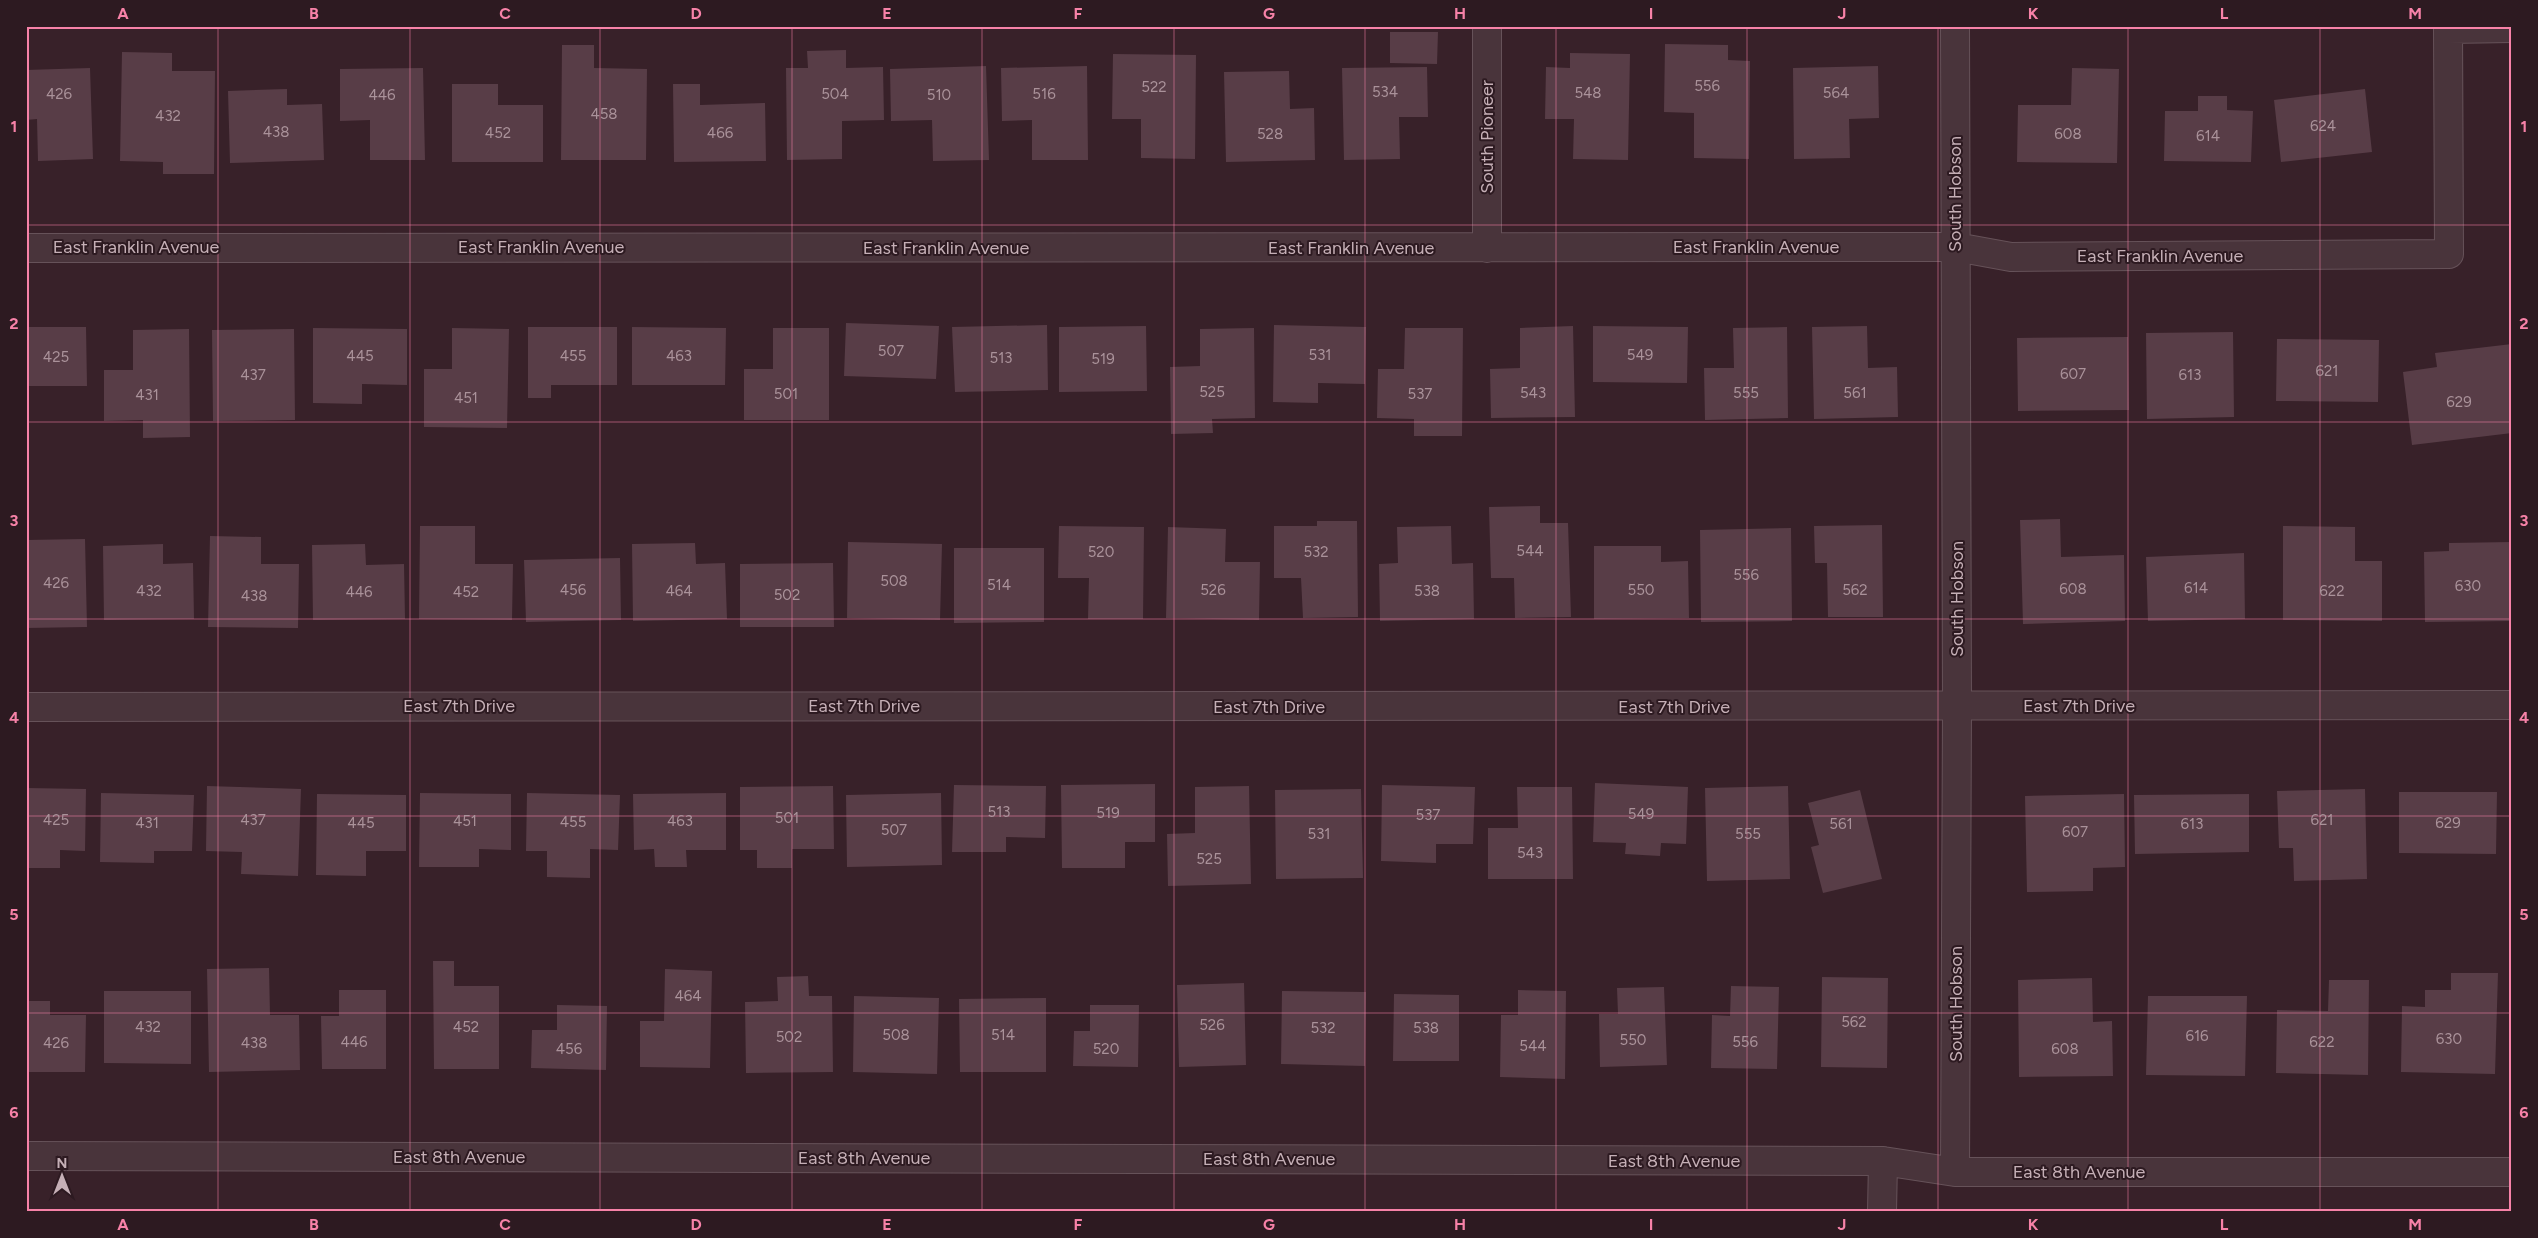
<svg xmlns="http://www.w3.org/2000/svg" width="2538" height="1238" font-family="Figtree,sans-serif">
	<style>
		.building { fill: #583d47 }
		.lines { fill: none; stroke-linecap: round; stroke-linejoin: round }
		.minor-casing { stroke: #665259; stroke-width: 30 }
		.minor { stroke: #49343b; stroke-width: 28 }
		.grid { fill: none; stroke: #f782a8; stroke-width: 1; stroke-opacity: 0.55 }
		.labels { text-anchor: middle; stroke-width: 4; stroke-linejoin: round; paint-order: stroke }
		.number-label { font-size: 15px; fill: #aa929a }
		.street-label { font-size: 18px; fill: #c5afb6; stroke: #2d1a21 }
		.neatline { fill: none; stroke: #f782a8; stroke-width: 2 }
		.grid-label { font-size: 16px; text-anchor: middle; font-weight: bold; fill: #f782a8 }
	</style>
	<rect width="100%" height="100%" fill="#382129"/>
	<!-- building -->
	<path class="building" d="M1390,32H1438L1437,64L1390,63Z
		M1665,44L1728,45V60L1750,61L1749,159L1694,158V113L1664,112Z
		M562,45H594V68L647,69L646,160H561Z
		M846,50V68L883,67L884,120L842,121V159L787,160L786,68H808L807,51Z
		M122,52L172,53V71H215L214,174H163V162L120,161Z
		M1570,53L1630,54L1628,160L1573,159L1574,119H1545L1546,67L1570,68Z
		M1113,54L1196,55L1195,159L1141,158V119H1112Z
		M986,66L989,160L933,161L932,120L891,121L890,69Z
		M1087,66L1088,160H1032V120L1002,121L1001,68Z
		M1878,66L1879,118L1849,119L1850,158L1794,159L1793,68Z
		M1427,67L1428,117H1399L1400,159L1344,160L1342,68Z
		M90,68L93,159L38,161L37,119L26,120V70Z
		M423,68L425,160H370V120L340,121V69Z
		M2072,68L2119,69L2117,163L2017,162L2018,105H2071Z
		M1289,71L1290,109L1314,108L1315,160L1226,162L1224,72Z
		M452,84H498V105H543V162H452Z
		M673,84H700V105L765,103L766,161L674,162Z
		M287,89V105L322,104L324,160L230,163L228,91Z
		M2365,89L2372,152L2281,162L2274,100Z
		M2198,96H2227V110L2253,111L2251,162L2164,161L2165,111H2198Z
		M846,323L939,326L936,379L844,376Z
		M1047,325L1048,390L955,392L952,327Z
		M1274,325L1366,327L1365,384L1318,383V403L1273,402Z
		M1146,326L1147,391L1059,392V327Z
		M1573,326L1575,417L1491,418L1490,369L1520,368V328Z
		M1593,326L1688,327L1687,383L1593,382Z
		M1867,326L1868,368L1897,367L1898,417L1814,419L1812,327Z
		M26,327H86L87,386H26Z
		M528,327H617V385H551V398H528Z
		M632,327L726,328L725,385H632Z
		M1787,327L1788,418L1705,420L1704,368H1734L1733,328Z
		M313,328L407,329V385L362,384V404L313,403Z
		M452,328L509,329L507,428L424,427V369H452Z
		M773,328H829V420H744V369H773Z
		M1254,328L1255,418L1212,419L1213,433L1171,434L1170,367L1200,366V329Z
		M1405,328H1463L1462,436H1414V419L1377,418L1378,369H1404Z
		M189,329L190,437L143,438V420L104,421V370H133V330Z
		M294,329L295,420L213,421L212,330Z
		M2233,332L2234,417L2147,419L2146,333Z
		M2128,337L2129,410L2018,411L2017,338Z
		M2277,339L2379,340L2378,402L2276,401Z
		M2512,344V433L2412,445L2403,372L2437,367L2435,353Z
		M1540,506V523H1568L1571,617L1515,618L1514,578H1491L1489,507Z
		M2060,519L2061,557L2124,555L2125,621L2023,624L2020,520Z
		M1317,521H1357L1358,617L1303,618L1301,578H1274V526H1317Z
		M1882,525L1883,617H1828L1827,563H1815L1814,526Z
		M420,526H475V564H513L512,620L419,619Z
		M1059,526L1144,527L1143,619H1088L1089,578H1058Z
		M1451,526L1452,564L1473,563L1474,619L1380,621L1379,564L1398,563L1397,527Z
		M2283,526L2355,527V561H2382V621L2283,620Z
		M1168,527L1226,529L1225,562H1260L1259,620L1166,618Z
		M1791,528L1792,621L1701,622L1700,530Z
		M210,536L261,537V564H299L298,628L208,627Z
		M85,539L87,627L26,628V540Z
		M848,542L942,544L940,620L847,618Z
		M2512,542V621L2425,622L2424,552L2449,551V543Z
		M695,543L696,564L725,563L727,619L633,621L632,544Z
		M163,544V564L193,563L194,619L104,620L103,546Z
		M365,544L366,565L404,564L405,619L313,620L312,545Z
		M1594,546H1661V562L1688,561L1689,618L1594,619Z
		M954,548H1044V622L954,623Z
		M2244,553L2245,619L2148,621L2146,557Z
		M620,558L621,620L526,622L524,560Z
		M833,563L834,627H740V564Z
		M1595,783L1688,787L1686,844L1661,843L1660,856L1625,854L1626,843L1593,842Z
		M1155,784V842H1125V868H1062L1061,785Z
		M954,785L1046,786L1045,838L1006,837V852H952Z
		M1382,785L1475,787L1473,844H1436V863L1381,861Z
		M207,786L301,789L298,876L241,874L242,852L206,851Z
		M833,786L834,849H792V868H757V850H740V787Z
		M1249,786L1251,884L1168,886L1167,834L1195,833V787Z
		M1788,786L1790,879L1707,881L1705,788Z
		M1517,787H1572L1573,879H1488V828H1518Z
		M26,788L86,789L85,851L60,850V868H26Z
		M1361,789L1363,878L1276,879L1275,790Z
		M2365,789L2367,879L2294,881L2293,848H2279L2277,791Z
		M1860,790L1882,879L1823,893L1811,847L1819,845L1808,803Z
		M2399,792H2497L2496,854L2399,853Z
		M101,793L194,795L192,851H154V863L100,862Z
		M420,793L511,794V850L479,849V867H419Z
		M527,793L620,795L618,850L590,849V878L547,877V851H526Z
		M726,793V850H686L687,867H655L654,849L634,850L633,794Z
		M941,793L942,865L847,867L846,795Z
		M317,794L406,795V851H366V876L316,875Z
		M2124,794L2125,867L2093,868V891L2027,892L2025,796Z
		M2249,794V852L2135,854L2134,795Z
		M433,961H454V986H499V1069H434Z
		M269,968L270,1015H299L300,1070L209,1072L207,969Z
		M665,969L712,971L710,1068L640,1067V1021H664Z
		M2451,973H2498L2495,1074L2401,1072L2402,1006L2425,1007V990H2451Z
		M808,976L809,996H832L833,1072L746,1073L745,1002L778,1001L777,977Z
		M1822,977L1888,978L1887,1068L1821,1067Z
		M2092,978L2093,1022L2112,1021L2113,1076L2019,1077L2018,980Z
		M2329,980H2369L2368,1075L2276,1073L2277,1010L2328,1011Z
		M1244,983L1246,1065L1179,1067L1177,985Z
		M1731,986L1779,987L1777,1069L1711,1068L1712,1015L1730,1016Z
		M1664,987L1667,1065L1600,1067L1599,1014H1618L1617,988Z
		M339,990H386V1069H322L321,1016H339Z
		M1518,990L1566,991L1565,1079L1500,1077L1501,1015H1518Z
		M104,991H191V1064L104,1063Z
		M1282,991L1366,992L1365,1066L1281,1064Z
		M1394,994L1459,995V1061H1393Z
		M854,996L939,998L937,1074L853,1072Z
		M2148,996H2247L2245,1076L2146,1075Z
		M1046,998V1072H960L959,999Z
		M26,1001H50V1015H86L85,1072H26Z
		M557,1005L607,1006L606,1070L531,1068L532,1030H557Z
		M1090,1005H1139L1138,1067L1073,1066L1074,1031H1090Z"/>
	<g class="lines">
		<!-- minor casing -->
		<g class="minor-casing">
			<path id="minor" d="M1487,26V248
				M1955,26L1957,707L1955,1172
				M2448,29L2512,28
				M26,248L1956,247L2011,257L2449,254L2448,26
				M26,707L2512,705
				M26,1156L1883,1161L1955,1172H2512
				M1882,1212L1883,1161"/>
		</g>
		<!-- minor -->
		<use href="#minor" class="minor"/>
	</g>
	<!-- grid -->
	<path class="grid" d="M218,26V1212M410,26V1212M600,26V1212M792,26V1212M982,26V1212M1174,26V1212M1365,26V1212M1556,26V1212M1747,26V1212M1938,26V1212M2128,26V1212M2320,26V1212M26,225H2512M26,422H2512M26,619H2512M26,816H2512M26,1013H2512"/>
	<g class="labels">
		<!-- number labels -->
		<g class="number-label">
			<text x="1707" y="91">556</text>
			<text x="1154" y="92">522</text>
			<text x="1385" y="97">534</text>
			<text x="1588" y="98">548</text>
			<text x="1836" y="98">564</text>
			<text x="59" y="99">426</text>
			<text x="835" y="99">504</text>
			<text x="1044" y="99">516</text>
			<text x="382" y="100">446</text>
			<text x="939" y="100">510</text>
			<text x="604" y="119">458</text>
			<text x="168" y="121">432</text>
			<text x="2323" y="131">624</text>
			<text x="276" y="137">438</text>
			<text x="498" y="138">452</text>
			<text x="720" y="138">466</text>
			<text x="1270" y="139">528</text>
			<text x="2068" y="139">608</text>
			<text x="2208" y="141">614</text>
			<text x="891" y="356">507</text>
			<text x="1320" y="360">531</text>
			<text x="1640" y="360">549</text>
			<text x="360" y="361">445</text>
			<text x="573" y="361">455</text>
			<text x="679" y="361">463</text>
			<text x="56" y="362">425</text>
			<text x="1001" y="363">513</text>
			<text x="1103" y="364">519</text>
			<text x="2327" y="376">621</text>
			<text x="2073" y="379">607</text>
			<text x="253" y="380">437</text>
			<text x="2190" y="380">613</text>
			<text x="1212" y="397">525</text>
			<text x="1533" y="398">543</text>
			<text x="1746" y="398">555</text>
			<text x="1855" y="398">561</text>
			<text x="786" y="399">501</text>
			<text x="1420" y="399">537</text>
			<text x="147" y="400">431</text>
			<text x="466" y="403">451</text>
			<text x="2459" y="407">629</text>
			<text x="1530" y="556">544</text>
			<text x="1101" y="557">520</text>
			<text x="1316" y="557">532</text>
			<text x="1746" y="580">556</text>
			<text x="894" y="586">508</text>
			<text x="56" y="588">426</text>
			<text x="999" y="590">514</text>
			<text x="2468" y="591">630</text>
			<text x="2196" y="593">614</text>
			<text x="2073" y="594">608</text>
			<text x="573" y="595">456</text>
			<text x="1213" y="595">526</text>
			<text x="1641" y="595">550</text>
			<text x="1855" y="595">562</text>
			<text x="149" y="596">432</text>
			<text x="679" y="596">464</text>
			<text x="1427" y="596">538</text>
			<text x="2332" y="596">622</text>
			<text x="359" y="597">446</text>
			<text x="466" y="597">452</text>
			<text x="787" y="600">502</text>
			<text x="254" y="601">438</text>
			<text x="999" y="817">513</text>
			<text x="1108" y="818">519</text>
			<text x="1641" y="819">549</text>
			<text x="1428" y="820">537</text>
			<text x="787" y="823">501</text>
			<text x="56" y="825">425</text>
			<text x="253" y="825">437</text>
			<text x="2322" y="825">621</text>
			<text x="465" y="826">451</text>
			<text x="680" y="826">463</text>
			<text x="573" y="827">455</text>
			<text x="147" y="828">431</text>
			<text x="361" y="828">445</text>
			<text x="2448" y="828">629</text>
			<text x="1841" y="829">561</text>
			<text x="2192" y="829">613</text>
			<text x="894" y="835">507</text>
			<text x="2075" y="837">607</text>
			<text x="1319" y="839">531</text>
			<text x="1748" y="839">555</text>
			<text x="1530" y="858">543</text>
			<text x="1209" y="864">525</text>
			<text x="688" y="1001">464</text>
			<text x="1854" y="1027">562</text>
			<text x="1212" y="1030">526</text>
			<text x="148" y="1032">432</text>
			<text x="466" y="1032">452</text>
			<text x="1323" y="1033">532</text>
			<text x="1426" y="1033">538</text>
			<text x="896" y="1040">508</text>
			<text x="1003" y="1040">514</text>
			<text x="2197" y="1041">616</text>
			<text x="789" y="1042">502</text>
			<text x="2449" y="1044">630</text>
			<text x="1633" y="1045">550</text>
			<text x="354" y="1047">446</text>
			<text x="1745" y="1047">556</text>
			<text x="2322" y="1047">622</text>
			<text x="56" y="1048">426</text>
			<text x="254" y="1048">438</text>
			<text x="1533" y="1051">544</text>
			<text x="569" y="1054">456</text>
			<text x="1106" y="1054">520</text>
			<text x="2065" y="1054">608</text>
		</g>
		<!-- street labels -->
		<g class="street-label">
			<text transform="translate(1487 137) rotate(-90)" y="6">South Pioneer</text>
			<text transform="translate(1955 194) rotate(-90)" y="6">South Hobson</text>
			<text x="136" y="253">East Franklin Avenue</text>
			<text x="541" y="253">East Franklin Avenue</text>
			<text x="1756" y="253">East Franklin Avenue</text>
			<text x="946" y="254">East Franklin Avenue</text>
			<text x="1351" y="254">East Franklin Avenue</text>
			<text x="2160" y="262">East Franklin Avenue</text>
			<text transform="translate(1957 599) rotate(-90)" y="6">South Hobson</text>
			<text x="459" y="712">East 7th Drive</text>
			<text x="864" y="712">East 7th Drive</text>
			<text x="2079" y="712">East 7th Drive</text>
			<text x="1269" y="713">East 7th Drive</text>
			<text x="1674" y="713">East 7th Drive</text>
			<text transform="translate(1956 1004) rotate(-90)" y="6">South Hobson</text>
			<text x="459" y="1163">East 8th Avenue</text>
			<text x="864" y="1164">East 8th Avenue</text>
			<text x="1269" y="1165">East 8th Avenue</text>
			<text x="1674" y="1167">East 8th Avenue</text>
			<text x="2079" y="1178">East 8th Avenue</text>
		</g>
	</g>
	<!-- border -->
	<rect width="2538" height="1238" fill="none" stroke="#2d1a21" stroke-width="55"/>
	<!-- north arrow -->
	<g transform="translate(62 1176)" stroke="#2d1a21" stroke-width="4" paint-order="stroke">
	<path d="M0-4L9 19L0 12L-9 19Z" fill="#c5afb6"/>
	<text y="-8" font-size="14" font-weight="bold" text-anchor="middle" fill="#c5afb6">N</text>
	</g>
	<rect x="28" y="28" width="2482" height="1182" class="neatline"/>
	<g class="grid-label">
		<text x="123" y="19">A</text>
		<text x="314" y="19">B</text>
		<text x="505" y="19">C</text>
		<text x="696" y="19">D</text>
		<text x="887" y="19">E</text>
		<text x="1078" y="19">F</text>
		<text x="1269" y="19">G</text>
		<text x="1460" y="19">H</text>
		<text x="1651" y="19">I</text>
		<text x="1842" y="19">J</text>
		<text x="2033" y="19">K</text>
		<text x="2224" y="19">L</text>
		<text x="2415" y="19">M</text>
		<text x="14" y="132">1</text>
		<text x="2524" y="132">1</text>
		<text x="14" y="329">2</text>
		<text x="2524" y="329">2</text>
		<text x="14" y="526">3</text>
		<text x="2524" y="526">3</text>
		<text x="14" y="723">4</text>
		<text x="2524" y="723">4</text>
		<text x="14" y="920">5</text>
		<text x="2524" y="920">5</text>
		<text x="14" y="1118">6</text>
		<text x="2524" y="1118">6</text>
		<text x="123" y="1230">A</text>
		<text x="314" y="1230">B</text>
		<text x="505" y="1230">C</text>
		<text x="696" y="1230">D</text>
		<text x="887" y="1230">E</text>
		<text x="1078" y="1230">F</text>
		<text x="1269" y="1230">G</text>
		<text x="1460" y="1230">H</text>
		<text x="1651" y="1230">I</text>
		<text x="1842" y="1230">J</text>
		<text x="2033" y="1230">K</text>
		<text x="2224" y="1230">L</text>
		<text x="2415" y="1230">M</text>
	</g>
</svg>
